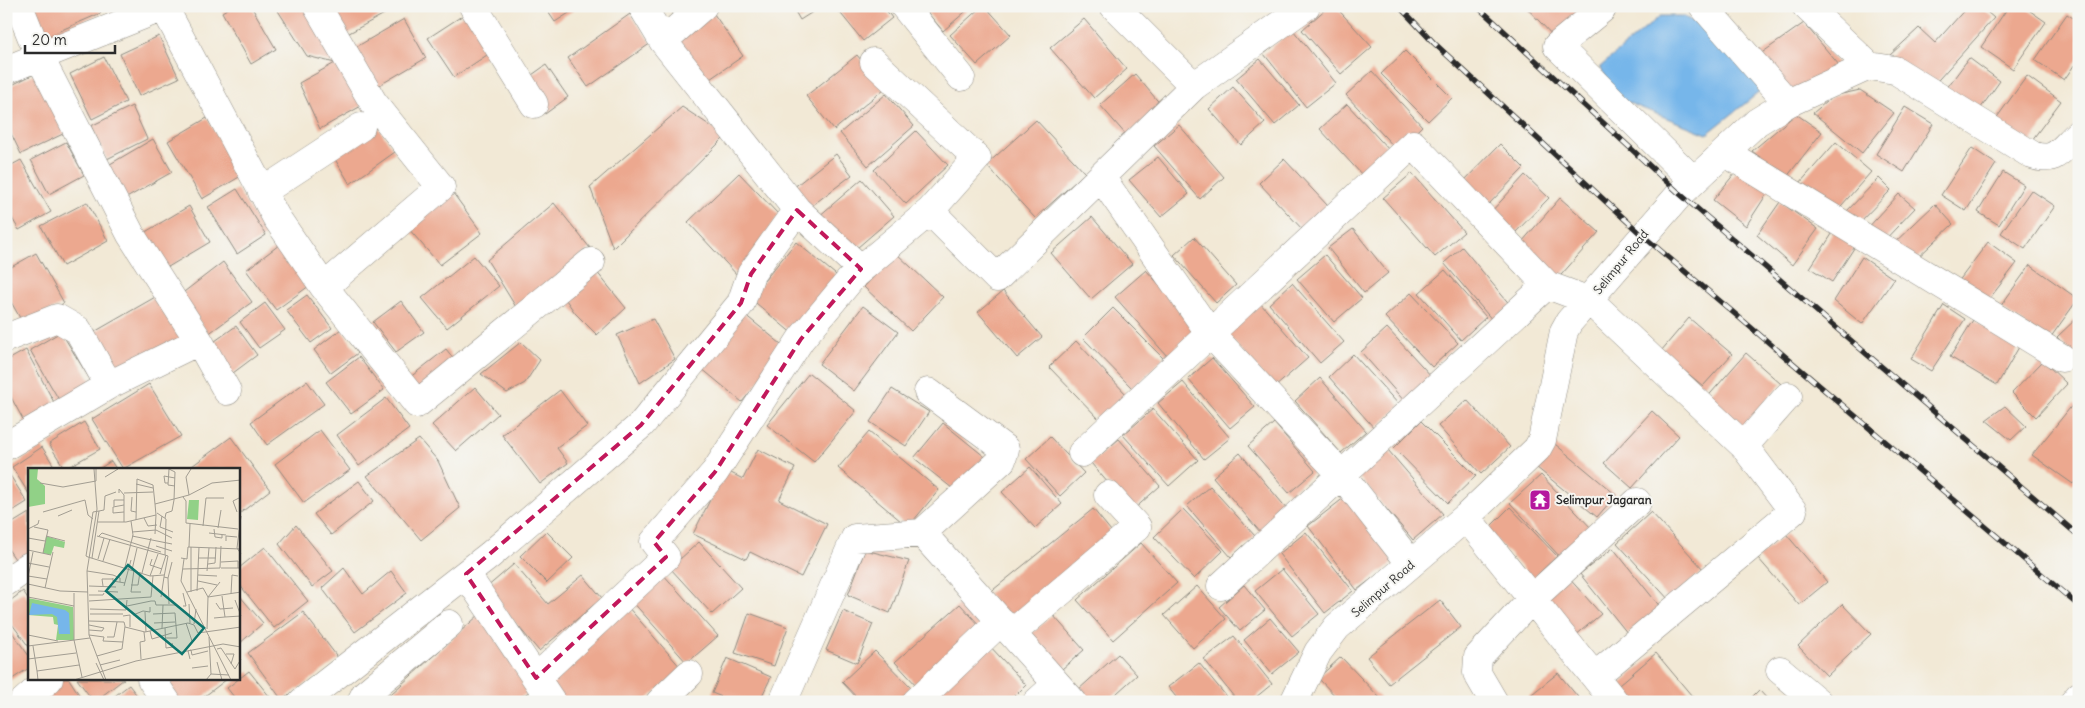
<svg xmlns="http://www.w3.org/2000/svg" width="2085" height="708" font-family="Delius,sans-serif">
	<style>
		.water { fill: #76b6ea; stroke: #50708a }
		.building { fill: #eca88f }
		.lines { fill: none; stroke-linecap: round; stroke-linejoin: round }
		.minor-casing { stroke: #8e8a80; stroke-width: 29 }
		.major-casing { stroke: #8e8a80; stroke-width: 29 }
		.minor { stroke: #fff; stroke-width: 28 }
		.major { stroke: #fff; stroke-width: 28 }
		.rail-casing { stroke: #2b2b2b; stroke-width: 5.5 }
		.rail { stroke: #f6f6f2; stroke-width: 4; stroke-dasharray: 11; stroke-linecap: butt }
		.marked { fill: none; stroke: #c2185b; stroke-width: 4; stroke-dasharray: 10 6; stroke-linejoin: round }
		.labels { text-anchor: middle; stroke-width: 4; stroke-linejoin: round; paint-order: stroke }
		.street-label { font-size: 12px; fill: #2b2b2b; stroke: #f6f6f2 }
		.poi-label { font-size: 12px; font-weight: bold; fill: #2b2b2b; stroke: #f6f6f2; text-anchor: start }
		.inset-road { fill: none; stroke: #a29d92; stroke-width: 1 }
		.view { fill: #0f766e; fill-opacity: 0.15; stroke: #0f766e; stroke-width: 2.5 }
		.inset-edge { fill: none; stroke: #2b2b2b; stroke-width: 2.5 }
	</style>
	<rect width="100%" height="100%" fill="#f6f6f2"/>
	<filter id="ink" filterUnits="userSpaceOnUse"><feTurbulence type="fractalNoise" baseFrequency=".02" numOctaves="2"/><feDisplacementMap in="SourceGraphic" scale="10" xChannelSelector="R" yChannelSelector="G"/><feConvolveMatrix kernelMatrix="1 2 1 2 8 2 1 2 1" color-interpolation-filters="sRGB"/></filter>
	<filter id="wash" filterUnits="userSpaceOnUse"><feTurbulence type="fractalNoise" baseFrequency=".0096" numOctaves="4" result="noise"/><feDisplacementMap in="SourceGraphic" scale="20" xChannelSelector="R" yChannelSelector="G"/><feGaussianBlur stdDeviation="1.12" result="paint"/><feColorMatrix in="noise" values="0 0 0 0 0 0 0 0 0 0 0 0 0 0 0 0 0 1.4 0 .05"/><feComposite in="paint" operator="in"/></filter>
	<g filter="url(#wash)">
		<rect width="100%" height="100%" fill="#f2e9d6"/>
		<!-- water -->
		<path class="water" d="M1660,16H1682L1723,36L1762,90L1707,134L1619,99L1600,67Z"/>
		<g id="blocks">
			<!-- building -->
			<path class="building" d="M30,6H98L101,13L43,38Z
				M232,6H251L276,49L251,64L222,12Z
				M275,6H310L335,63L307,56Z
				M323,6H399L340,38Z
				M544,6H580L555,22Z
				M792,6H822L800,20Z
				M839,6H883L892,18L863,41L837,9Z
				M922,6H972L943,31Z
				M982,6H985L1011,35L977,65L950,35Z
				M1329,6H1335L1372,47L1341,74L1302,30Z
				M1525,6H1594L1555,38Z
				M1968,6H1980L1994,18L1930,89L1889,56L1919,28L1935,43Z
				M2009,6H2023L2046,22L2013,69L1981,47Z
				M468,12L493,51L454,77L428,38Z
				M630,14L651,43L588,87L568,58Z
				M714,14L743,56L707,81L678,40Z
				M2067,14L2079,22V58L2064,80L2035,60Z
				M404,19L426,58L373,89L351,50Z
				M1084,19L1127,69L1094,98L1050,48Z
				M1804,23L1839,65L1787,94L1756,57Z
				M1293,30L1336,83L1306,107L1264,54Z
				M159,36L179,78L139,96L120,54Z
				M1405,51L1452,98L1428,121L1381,74Z
				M857,55L884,89L834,130L806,96Z
				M104,57L126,102L92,119L70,74Z
				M1969,58L2000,81L1978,112L1946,89Z
				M1260,59L1299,105L1275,125L1236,79Z
				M335,63L363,105L320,129L299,83Z
				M546,65L568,97L545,114L522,82Z
				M1372,71L1422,126L1397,150L1346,95Z
				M36,73L65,133L21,154L6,123V88Z
				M1135,74L1162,106L1127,136L1100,105Z
				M2027,76L2061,101L2029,144L1995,120Z
				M1233,87L1265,123L1241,145L1209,109Z
				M1860,90L1894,113L1862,153L1813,113L1833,96Z
				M886,94L914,126L868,166L840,133Z
				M1347,104L1390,151L1363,176L1320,129Z
				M132,106L147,139L107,159L91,126Z
				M682,107L726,136L613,248L590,187Z
				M1905,107L1933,124L1904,172L1876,154Z
				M1796,114L1822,132L1786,178L1752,151Z
				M207,118L241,176L202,199L168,141Z
				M1036,120L1085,173L1035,218L986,165Z
				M1179,125L1224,177L1200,199L1154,146Z
				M378,127L395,152L350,184L333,156Z
				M916,131L948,165L906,204L874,170Z
				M153,139L172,172L123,200L105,167Z
				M66,142L84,175L49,194L31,160Z
				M1836,142L1871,172L1834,214L1799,184Z
				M1500,144L1524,168L1484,209L1460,185Z
				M1972,148L1996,164L1966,211L1941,195Z
				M836,154L852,175L809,208L793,188Z
				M1158,157L1189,194L1161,217L1129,180Z
				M1284,159L1328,206L1303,230L1259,183Z
				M21,160L51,212L19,230L6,208V168Z
				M1739,168L1770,189L1746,226L1713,200Z
				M2003,172L2024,185L1999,225L1978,212Z
				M739,173L779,215L738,276L688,222Z
				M1412,173L1464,232L1435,257L1383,198Z
				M1525,175L1549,198L1512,236L1489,214Z
				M1879,178L1891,190L1856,226L1844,214Z
				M862,179L894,216L850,254L818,217Z
				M237,189L266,235L237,254L208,207Z
				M2031,190L2055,206L2025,249L2001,233Z
				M453,193L482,233L440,265L408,228Z
				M1899,194L1915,208L1880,245L1865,231Z
				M1560,198L1599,232L1554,283L1515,250Z
				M87,202L108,241L63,266L41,226Z
				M1780,202L1818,229L1792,265L1757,235Z
				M554,203L590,248L519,312L487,260Z
				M1935,204L1953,224L1911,264L1892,245Z
				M189,206L210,242L158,273L137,237Z
				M1092,217L1132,264L1091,299L1051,253Z
				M1353,229L1388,273L1364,293L1328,248Z
				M1834,231L1856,245L1832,282L1810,268Z
				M1194,237L1236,285L1216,303L1174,255Z
				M796,242L841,279L794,335L750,298Z
				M1988,242L2017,263L1983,307L1955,286Z
				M279,245L309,286L276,310L246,270Z
				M1462,247L1511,306L1493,321L1444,263Z
				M36,253L64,303L24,325L6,293V270Z
				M896,253L943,297L911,331L864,287Z
				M1325,255L1362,298L1334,322L1297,279Z
				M474,256L499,286L447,328L422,298Z
				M1862,257L1894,279L1862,324L1834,301Z
				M223,262L252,302L208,334L180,295Z
				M2030,265L2078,299L2048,341L2000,307Z
				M1146,270L1198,328L1167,356L1115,297Z
				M1445,270L1486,317L1461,340L1419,293Z
				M596,271L626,308L597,335L575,313L564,297Z
				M1292,283L1344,342L1320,363L1269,304Z
				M1003,291L1042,337L1017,358L978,312Z
				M164,292L190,337L114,379L89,335Z
				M1411,293L1458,343L1432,367L1385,317Z
				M307,295L332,328L311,343L286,310Z
				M401,301L424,332L396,352L373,322Z
				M265,303L285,330L259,348L240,322Z
				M1260,303L1308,358L1274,388L1226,333Z
				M1944,305L1965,319L1931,371L1911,359Z
				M863,306L898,332L854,391L819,364Z
				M1113,308L1163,358L1133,389L1083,338Z
				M739,310L786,348L742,402L695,363Z
				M2079,316V360L2057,337Z
				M1689,318L1732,354L1703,386L1661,351Z
				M653,319L675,359L640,383L617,335Z
				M1973,320L2019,347L1997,385L1950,357Z
				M236,326L257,355L229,376L208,346Z
				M1387,328L1433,378L1406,403L1361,352Z
				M341,329L358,353L331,373L314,350Z
				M61,332L94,386L62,405L30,350Z
				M1076,341L1127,395L1100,420L1049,367Z
				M521,342L540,360L525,383L507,393L481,374Z
				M446,349L466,374L423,407L404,382Z
				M26,350L56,406L25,423L6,388V361Z
				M1746,353L1781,384L1739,431L1704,401Z
				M1353,354L1400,406L1375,429L1329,377Z
				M359,357L384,390L351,414L326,382Z
				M1212,358L1255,407L1230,428L1188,379Z
				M2043,361L2067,384L2036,417L2012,393Z
				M809,373L856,411L814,462L767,425Z
				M1320,378L1366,431L1341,453L1295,401Z
				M307,381L324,404L267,445L251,422Z
				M1183,382L1230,438L1204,459L1158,403Z
				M149,384L181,436L123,469L92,419Z
				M475,387L498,414L456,451L432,425Z
				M892,389L929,412L906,446L870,422Z
				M560,390L587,426L557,448L568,463L540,484L502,435Z
				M386,398L409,429L359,466L337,435Z
				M1467,400L1510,447L1481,474L1438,426Z
				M2074,403L2079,407V476L2073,484L2032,455Z
				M2005,406L2026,426L2011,440L1986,420Z
				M1153,409L1198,460L1169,486L1123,435Z
				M1652,411L1679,436L1632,488L1604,463Z
				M1421,421L1476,476L1448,503L1394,448Z
				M84,422L100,449L65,469L49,444Z
				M943,423L985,457L957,492L914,458Z
				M1274,423L1315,471L1289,493L1248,446Z
				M320,430L350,470L304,503L275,464Z
				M869,432L939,490L908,527L838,468Z
				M231,437L270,490L239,514V469H188Z
				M1050,437L1084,473L1060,496L1026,459Z
				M419,439L438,461L460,508L421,540L367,476Z
				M1119,439L1160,486L1132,511L1091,463Z
				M1555,444L1616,495L1597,517L1536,467Z
				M42,447L56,469H29V494L12,467Z
				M758,449L795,468L779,500L827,524L801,577L750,552L746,559L693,534L725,470L743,479Z
				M1388,450L1443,514L1413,540L1358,476Z
				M1240,453L1288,510L1261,533L1213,477Z
				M111,461L116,469H99Z
				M1030,467L1062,504L1035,528L1002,492Z
				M6,469L27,502L6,515Z
				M1541,475L1593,530L1562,559L1510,503Z
				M359,481L374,501L331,535L314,514Z
				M1210,486L1255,536L1231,557L1187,506Z
				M1345,497L1395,561L1357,590L1308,526Z
				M1510,507L1557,556L1533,579L1487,530Z
				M1093,509L1116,537L1011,623L988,594Z
				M1183,509L1223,551L1194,579L1154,537Z
				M1651,512L1704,570L1670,601L1617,543Z
				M29,513V555L17,562L6,546V527Z
				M296,525L333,571L312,587L279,544Z
				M546,531L573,558L547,583L520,556Z
				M1306,532L1353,591L1325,613L1279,554Z
				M1786,534L1827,582L1799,605L1758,558Z
				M699,542L741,588L712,614L670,568Z
				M1141,543L1177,583L1113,640L1077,600Z
				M265,547L308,601L274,628L239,584V568Z
				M1613,548L1661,608L1628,634L1580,574Z
				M865,550L909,561L890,613L848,595Z
				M514,564L548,604L583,575L602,598L539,651L486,588Z
				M344,568L363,594L391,571L407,593L355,632L322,588Z
				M1282,569L1319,614L1292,636L1255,591Z
				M662,573L718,636L687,663L631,600Z
				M1567,576L1601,614L1575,636L1542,598Z
				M1244,585L1265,610L1240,631L1219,607Z
				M1197,586L1226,619L1193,648L1164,615Z
				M23,591L29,600V647L6,616V604Z
				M239,595L263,623L239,644Z
				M1440,600L1461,627L1389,684L1367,657Z
				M960,604L982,628L917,686L895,662Z
				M1842,604L1871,634L1827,676L1798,646Z
				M627,606L682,669L644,702H562L546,675Z
				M843,611L873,624L857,663L826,650Z
				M303,612L339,659L282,700L248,653Z
				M749,613L788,627L774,666L735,653Z
				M480,614L529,692L513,702H382Z
				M1053,615L1084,650L1055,675L1025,639Z
				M1270,618L1299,652L1272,674L1244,640Z
				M6,624L29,656V668L6,683Z
				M1234,636L1272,684L1250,702H1238L1204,659Z
				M988,644L1026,685L1009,702H926Z
				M875,651L915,692L905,702H861L842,682Z
				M1656,653L1697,702H1633L1619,685Z
				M1118,654L1137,675L1107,702H1088L1078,690Z
				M1341,657L1381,699L1378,702H1341L1318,678Z
				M727,658L771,677L759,702H734L712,693Z
				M1199,663L1231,702H1180L1168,687Z
				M249,671L274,702H238L227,688Z
				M1558,673L1582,702H1522Z
				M63,679H69L84,702H26Z
				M77,679H124L94,702Z
				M160,679H227L197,702H177Z
				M129,685L142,702H107Z
				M1759,690L1770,702H1747Z"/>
		</g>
	</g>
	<g filter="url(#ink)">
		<use href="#blocks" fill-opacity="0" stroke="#8e8a80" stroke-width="1"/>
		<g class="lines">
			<!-- minor casing -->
			<g class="minor-casing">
				<path id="minor" d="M19,6L40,58L131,235L199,341L227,391
					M317,6L373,102L441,187L324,287
					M473,6L534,104
					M904,6L961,77
					M1114,6L1194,86
					M1703,6L1788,103
					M1806,6L1869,66
					M164,7L276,217L324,287L417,404L591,262
					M1602,9L1557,46L1694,181
					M663,41L703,6
					M874,62L977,158L930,211
					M6,70L166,6
					M1726,153L2062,358
					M1101,177L1209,332L1341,474L1411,564
					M262,192L361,127
					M797,210L861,269
					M6,338L57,318L78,330L109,385
					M6,446L109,385L199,341
					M1744,446L1788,396
					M1082,453L1413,144L1547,285L1590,301L1744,446L1793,511L1595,676
					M1466,517L1615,702
					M922,533L1073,702
					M466,574L552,702
					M6,582L29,566
					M1221,586L1547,285
					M1012,633L1137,527L1108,495
					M1780,670L1818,702
					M536,678L666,557L654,542L715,472L801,339L855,274L930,211L997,278L1194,86L1306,6
					M151,679L167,702
					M23,702L49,679
					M302,702L490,555L641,425L741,303L751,274L797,210L663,41L642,6
					M361,702L365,694L449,624
					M660,702L689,674
					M783,702L855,538L922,533L1002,460L1005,449L928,392
					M916,702L1001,621
					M1037,702L1057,684
					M1294,702L1318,652L1337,627L1466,517L1537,449L1542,440L1564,331L1569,322L1680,194L1757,122L1788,103L1869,66L1895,70L2032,155C2056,164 2062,148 2079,133
					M1494,702L1477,673L1478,657L1532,599L1637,502"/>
			</g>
			<!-- major casing -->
			<g class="major-casing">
				<path id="major" d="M2074,702L2079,696"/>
			</g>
			<!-- minor -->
			<use href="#minor" class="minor"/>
			<!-- major -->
			<use href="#major" class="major"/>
			<!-- rail casing -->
			<g class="rail-casing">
				<path id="rail" d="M1399,6L1434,43L1642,235L2079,606
					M1477,6L1680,194L2079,536"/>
			</g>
			<!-- rail -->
			<use href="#rail" class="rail"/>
		</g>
	</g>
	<!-- marked area -->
	<path class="marked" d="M797,210L861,269L801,339L715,472L654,542L666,557L536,678L466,574L641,425L741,303L751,274Z"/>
	<!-- icons -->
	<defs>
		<g id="temple-square" transform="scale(1.125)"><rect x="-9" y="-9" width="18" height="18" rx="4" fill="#b5179e" stroke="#f6f6f2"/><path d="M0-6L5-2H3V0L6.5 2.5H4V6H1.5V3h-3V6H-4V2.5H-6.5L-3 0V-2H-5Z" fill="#fff"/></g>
	</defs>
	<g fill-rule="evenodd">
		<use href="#temple-square" x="1540" y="500"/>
	</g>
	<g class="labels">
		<!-- street labels -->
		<g class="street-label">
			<text transform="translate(1621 262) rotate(-51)" y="4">Selimpur Road</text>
			<text transform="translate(1383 589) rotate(-41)" y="4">Selimpur Road</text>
		</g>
		<!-- poi labels -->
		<g class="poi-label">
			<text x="1556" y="504">Selimpur Jagaran</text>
		</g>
	</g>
	<!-- overview -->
	<g transform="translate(28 468)">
		<rect width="212" height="212" fill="#f2e9d6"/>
		<path d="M0,1H10L9,11L17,18V36L0,39ZM161,32H171L170,52L159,51ZM18,68L37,74L36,80L26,78L23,87L15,85ZM0,130L45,139L46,172H28L30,157L26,156L25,149L0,147Z" fill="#91d187"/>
		<path d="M4,135L37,142L41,145L42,166H31L29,149L24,146L1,147Z" fill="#76b6ea"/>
		<path class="inset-road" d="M66,1L69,41L59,103L61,167L78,212M141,1L140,17L147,18M77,9L90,1M12,15L35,19L68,13V1M140,15H137L136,8L147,10M108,16L125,20M125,17L127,36M91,25V21L96,27V54M96,25L125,24M161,27L158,9L163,1M104,29L103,43L108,44M155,29L158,33V55L210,61M86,38V32H96M71,43L76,42L77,28L88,24M15,44L57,32L60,47L65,51M96,44L85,45V39L96,37M209,44L205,33L213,29M30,48L44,42M134,48L132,59L145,64M213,48L209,80L213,86M116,50L120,58L129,57M137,50L138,45L144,43L146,32L147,4L141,1M108,52L109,11L125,17M70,54H98L128,47L127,36L161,27L184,15L213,12M175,58L178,30H196M6,59L20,62L15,85M190,60L193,42M0,61L10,56L11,52M186,61L187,69L194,70V67M104,64L128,62L144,70M181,65L198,67M127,66L128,47M18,68L37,73M69,68L137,87L138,51L129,45M71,68L74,65L133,84M104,68L144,76M0,70L17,73M198,73V68L209,69M128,78L144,83M161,79L162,56M163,79V124M0,82L23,87M137,87L140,88L136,109L140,110L141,136M64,90L71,43L65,44L58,88L60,89L122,108L136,107M153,90L159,91L160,79L213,81M170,90H188M70,91L76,70M124,91L122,97L134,101M156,91L153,113L203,212M75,93L82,71M193,94L210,93V100M0,95L21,99M180,96L187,95L188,79M97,99L105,67L103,53M193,100H213M155,101L192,100L193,78M104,102L109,80M106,102L103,124H113M59,103L85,107L92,110V114M179,103L181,80M114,105L123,70M132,106L138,87M170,107L189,108M0,108L19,111M122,108L130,86M0,109L5,84M85,110V113L97,115M140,110L144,94M170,113L189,117M0,116L32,123L60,124M103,117H110L112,104M61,118L88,119M75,118L74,111H85M96,118L103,92M17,120L25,84M70,123L90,124M169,123L171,79M159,124L175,120L180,129L213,124M203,126L204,107L210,108M61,127H75L76,125M0,129L46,138V125M133,129L136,109M207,132L213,148M61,133L123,129L125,108M188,135L192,141L205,140M161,136L162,155M46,138V172L54,209M99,138L123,133H127L128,137H149M155,138H158L155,125M62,141L98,142L99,132M117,144L118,164M62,146H95M125,146L147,145L149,170H137M105,147L115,143L122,144V139M95,148L102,147V159M197,149L213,148M186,150L197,149L194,128M61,153L96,154L97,158L94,181L69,188M126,155L147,154M158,155L164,173M166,156L168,141M97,159L117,164L160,155L166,157L170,165L213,159M134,160L135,137M137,160L138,180L145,179L144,175M179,161L180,129L192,114M61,162L74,163L76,160L61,157M122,163L124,171L144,165M0,167L30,173M61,167L76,169L75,173L95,174M79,169H86L89,154M0,178L62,170M5,178L9,203M189,181L193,180L207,201L213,191M198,186H206L203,196M0,191L48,185M113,191L112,174L117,173L116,164M162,191L160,183L163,182L164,187L180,183M189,194L194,212M68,195L76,212M72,197L92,192M164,200L180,198M183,206L201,207M10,212L9,203L51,197M46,212L108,193L195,176L213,179M178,212L183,206L181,169"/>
		<path class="view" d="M100,97L176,160L154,186L78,123Z"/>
		<rect width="212" height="212" class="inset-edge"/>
	</g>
	<!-- margin -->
	<rect width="2085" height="708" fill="none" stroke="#f6f6f2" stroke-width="25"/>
	<!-- scale -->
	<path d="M25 45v8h90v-8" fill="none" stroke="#2b2b2b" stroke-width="2.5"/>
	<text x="32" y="45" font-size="15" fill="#2b2b2b" stroke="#f6f6f2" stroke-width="4" paint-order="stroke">20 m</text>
</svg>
